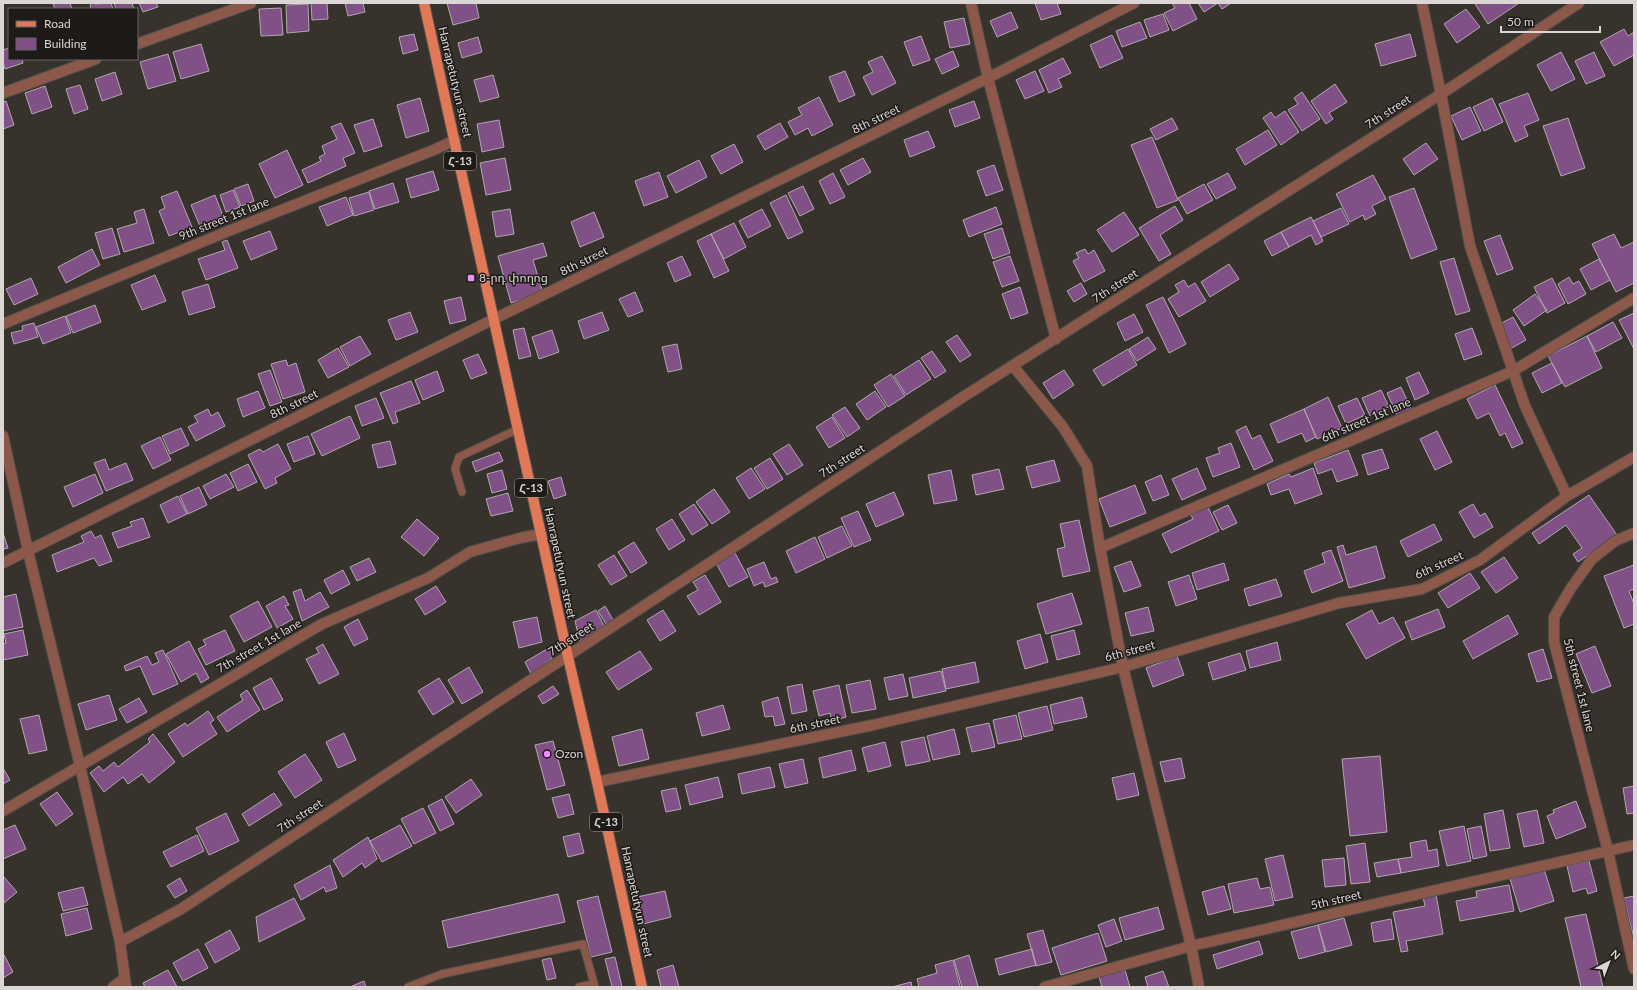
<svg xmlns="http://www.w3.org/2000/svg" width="1637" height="990" font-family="Lato,'Noto Sans Armenian',sans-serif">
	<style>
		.building { fill: #815086; stroke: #b0a9b0 }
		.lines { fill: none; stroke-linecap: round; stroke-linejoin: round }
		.lane-casing { stroke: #55504b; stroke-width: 9 }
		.street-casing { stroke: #55504b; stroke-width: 12 }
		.primary-casing { stroke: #55504b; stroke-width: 12 }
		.lane { stroke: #8b5849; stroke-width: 7 }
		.street { stroke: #8b5849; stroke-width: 10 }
		.primary { stroke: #e17959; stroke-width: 10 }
		.poi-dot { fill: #ea8dfd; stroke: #1d1a18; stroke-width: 1.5 }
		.labels { text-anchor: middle; stroke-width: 3; stroke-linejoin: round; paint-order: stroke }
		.shield { fill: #1d1a18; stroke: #a29e9b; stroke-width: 1 }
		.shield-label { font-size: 11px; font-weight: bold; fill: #dbd6d3 }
		.street-label { font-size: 12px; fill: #dbd6d3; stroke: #1d1a18 }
		.poi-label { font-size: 12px; fill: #dbd6d3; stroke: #1d1a18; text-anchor: start }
	</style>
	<rect width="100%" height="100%" fill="#38322d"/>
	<!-- building -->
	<path class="building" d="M57,3H70L72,9H55L53,4Z
		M90,3H95V4L111,3L113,9H91Z
		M114,3H132L134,9H116Z
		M139,3H156L158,7L143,12Z
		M311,3H327L328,19L312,20Z
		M345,3H363L365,12L348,16Z
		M447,3H476L479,18L453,25Z
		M1035,3H1057L1061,14L1041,20Z
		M1172,3H1189L1197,19L1173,31L1164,13L1175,8Z
		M1198,3H1231L1222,9L1218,3L1204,12Z
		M1476,3H1519L1488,24L1475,4Z
		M308,4L309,31L287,33L286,5Z
		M281,8L283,35L261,36L259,9Z
		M1466,9L1480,27L1457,43L1444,24Z
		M1011,12L1018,28L997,37L990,21Z
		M1163,14L1169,30L1150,37L1144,20Z
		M964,18L970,44L950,48L944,22Z
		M1140,22L1147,38L1122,47L1116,31Z
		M1624,29L1628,36L1634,32V55L1614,66L1600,42Z
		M414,34L418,50L403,54L399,37Z
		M1410,34L1416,56L1381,66L1375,44Z
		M1112,35L1123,58L1100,68L1090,45Z
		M921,36L930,60L913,66L904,42Z
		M478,37L482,52L462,58L458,43Z
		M201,44L209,71L181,79L173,52Z
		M9,48V59H22L23,63L5,69L3,62V50Z
		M953,51L959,66L942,74L935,59Z
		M1561,52L1575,79L1551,91L1537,65Z
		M1594,52L1605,76L1586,84L1575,61Z
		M168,54L176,81L148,89L140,62Z
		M882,56L896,83L872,95L863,77L873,72L868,62Z
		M1063,58L1071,73L1058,79L1062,87L1049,93L1039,70Z
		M845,71L855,95L839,102L829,77Z
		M1035,71L1044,91L1025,99L1016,80Z
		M115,72L122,94L102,101L95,79Z
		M493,75L499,97L480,102L474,80Z
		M1335,84L1347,102L1329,113L1333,119L1326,124L1311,101Z
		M80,85L88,109L74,114L66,89Z
		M45,86L52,107L32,114L25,93Z
		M1302,92L1320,119L1302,131L1288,110L1298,104L1294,98Z
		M1528,93L1539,120L1524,126L1528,136L1515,142L1499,104Z
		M819,97L833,125L812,136L808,128L795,135L788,122L802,115L798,108Z
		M420,98L429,131L406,138L397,105Z
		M1492,98L1503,122L1484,131L1473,107Z
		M6,101L14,125L3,129V102Z
		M974,101L980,118L955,127L949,110Z
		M1470,107L1481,131L1462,140L1451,116Z
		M1285,111L1299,132L1281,145L1263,118L1271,112L1275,118Z
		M1172,118L1178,129L1156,140L1150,129Z
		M1568,118L1585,168L1561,176L1543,126Z
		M373,119L382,146L364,152L354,125Z
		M499,120L504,147L482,152L477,124Z
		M341,123L355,153L343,158L346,166L308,183L302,170L321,161L319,157L325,154L322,146L337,139L331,127Z
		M780,123L788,137L765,150L757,136Z
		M1268,130L1277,145L1245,165L1236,149Z
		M928,131L935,147L910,157L904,140Z
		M1152,137L1178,200L1157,208L1131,145Z
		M1426,143L1438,159L1414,175L1403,159Z
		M734,144L743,162L721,174L711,156Z
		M287,150L303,185L275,198L259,164Z
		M505,158L511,190L486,195L480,163Z
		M863,158L871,172L848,185L840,170Z
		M699,160L707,177L676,193L667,176Z
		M994,165L1003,190L986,196L977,171Z
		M433,171L439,190L411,198L406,179Z
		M659,172L668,197L644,206L635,181Z
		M833,173L845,197L830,204L819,181Z
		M1228,173L1236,188L1216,199L1207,184Z
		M1373,175L1386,199L1372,206L1376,214L1365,220L1363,215L1350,222L1336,194Z
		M393,183L399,202L375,209L369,191Z
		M248,184L254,201L241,206L234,189Z
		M1204,184L1213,200L1187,214L1178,198Z
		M803,186L814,209L800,216L788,193Z
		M1414,188L1437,249L1411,259L1389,197Z
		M233,190L240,207L226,212L220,195Z
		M177,191L192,227L169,236L159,211L165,208L161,197Z
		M369,192L374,210L354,216L349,198Z
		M215,195L225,221L202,231L191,205Z
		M786,195L803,232L788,239L770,203Z
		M346,197L353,215L327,226L319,207Z
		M1175,206L1183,220L1160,235L1171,254L1159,261L1139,228Z
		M996,207L1002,224L969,237L963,220Z
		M1341,208L1349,224L1321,237L1313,221Z
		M144,209L154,243L124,252L117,229L137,223L134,212Z
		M510,209L514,234L496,237L492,212Z
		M762,209L771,226L748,238L739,221Z
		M594,212L604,237L580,247L571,222Z
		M1124,212L1139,235L1112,252L1097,230Z
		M1311,217L1323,241L1316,245L1311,235L1289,247L1281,232Z
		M734,223L746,247L724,259L711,234Z
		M112,228L120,254L103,259L95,233Z
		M1002,228L1010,253L993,259L984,234Z
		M270,231L277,249L251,260L243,241Z
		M1281,232L1289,247L1272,256L1264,241Z
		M711,234L729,271L714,278L697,241Z
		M1614,234L1621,248L1634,242V283L1616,292L1592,244Z
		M1500,235L1513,269L1497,275L1484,241Z
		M227,240L238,268L206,280L198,259L225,250L222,242Z
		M543,243L547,256L533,260L543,293L511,303L498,256Z
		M92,249L100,265L66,283L58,267Z
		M1085,249L1088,254L1094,250L1105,271L1084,282L1073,261L1079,258L1076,253Z
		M682,256L691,275L675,282L667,263Z
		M1010,256L1019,281L1002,287L993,262Z
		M1454,258L1470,311L1456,315L1440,262Z
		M1599,259L1610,280L1591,290L1580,269Z
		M1229,264L1239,279L1210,297L1201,282Z
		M155,275L166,301L142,310L131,285Z
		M1569,277L1573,284L1579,281L1586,294L1568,304L1558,284Z
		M31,278L38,294L14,305L6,289Z
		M1552,278L1565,303L1547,313L1534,287Z
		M1184,280L1188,287L1195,283L1206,301L1179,317L1168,299L1179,292L1175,285Z
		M1081,283L1087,294L1074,302L1067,291Z
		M208,284L215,307L189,315L182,292Z
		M1020,287L1028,313L1011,319L1002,294Z
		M635,292L643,311L628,317L619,299Z
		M1535,294L1547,310L1524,326L1513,310Z
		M461,297L466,320L450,324L444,301Z
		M1163,297L1186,344L1169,353L1146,305Z
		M95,305L101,322L73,333L66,316Z
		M410,312L418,332L396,340L388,320Z
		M602,312L609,330L584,339L578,321Z
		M1634,313V349L1619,320Z
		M1134,314L1143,332L1125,341L1117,323Z
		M65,316L71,333L43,344L36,327Z
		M1513,317L1526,340L1510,349L1498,325Z
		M1613,322L1622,338L1596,352L1587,336Z
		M34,323L38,337L14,344L11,333L23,330L22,326Z
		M524,328L531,356L519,359L513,330Z
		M1472,328L1482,354L1464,360L1455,334Z
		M552,330L559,352L539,359L532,337Z
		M957,335L971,355L960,362L946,342Z
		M360,336L371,354L350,366L340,347Z
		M1587,336L1602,368L1565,387L1548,356Z
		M1148,337L1156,349L1137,361L1129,349Z
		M677,344L682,369L668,372L662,347Z
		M338,348L349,367L328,378L318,360Z
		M1128,349L1137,365L1103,386L1093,370Z
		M932,351L946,371L935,378L921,358Z
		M478,354L487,373L471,379L463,360Z
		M286,360L288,366L296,363L305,392L283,399L271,364Z
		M919,360L931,379L906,395L894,376Z
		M1552,363L1562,383L1542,393L1532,373Z
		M270,370L282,402L270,406L258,374Z
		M1064,370L1074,385L1053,399L1043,383Z
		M437,371L444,391L423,400L415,380Z
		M1419,372L1429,393L1415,400L1406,378Z
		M891,374L905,396L888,407L874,385Z
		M411,381L420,403L395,412L398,422L393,424L380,393Z
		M1495,385L1523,443L1512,448L1505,433L1500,436L1489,413L1477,419L1467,399Z
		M1401,387L1411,409L1397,415L1387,393Z
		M1381,390L1389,407L1370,416L1362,398Z
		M258,391L265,408L243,417L237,399Z
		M875,391L886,407L867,420L856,404Z
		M1328,397L1342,428L1317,439L1304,409Z
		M376,398L384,418L362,426L355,406Z
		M1357,398L1365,415L1346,424L1338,406Z
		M845,407L860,428L847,437L832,415Z
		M208,409L211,416L218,412L225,426L196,441L188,427L198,422L194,416Z
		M1304,409L1316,437L1306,442L1302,433L1278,443L1270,424Z
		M350,416L360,438L322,456L311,434Z
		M832,417L845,438L829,448L816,427Z
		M1246,426L1252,439L1260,435L1273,461L1254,470L1236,431Z
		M181,428L189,445L170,454L162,436Z
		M1437,431L1452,462L1435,470L1420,439Z
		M308,436L315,454L294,462L287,444Z
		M160,437L171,460L153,469L141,446Z
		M390,441L396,464L378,468L372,445Z
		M1231,443L1240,467L1213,477L1206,458L1220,453L1218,448Z
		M278,444L291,469L275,478L277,483L265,489L248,455L260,449L263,452Z
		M789,444L803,465L787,475L773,454Z
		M1382,449L1389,468L1368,475L1362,455Z
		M1348,450L1358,475L1337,482L1332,469L1318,474L1314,463Z
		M499,452L503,461L476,472L472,462Z
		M770,458L783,479L767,489L754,468Z
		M105,459L109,470L126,463L133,480L106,491L94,463Z
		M1054,460L1060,481L1032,488L1026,467Z
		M248,464L257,482L238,491L230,473Z
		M751,468L765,489L749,499L736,478Z
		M1197,468L1206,489L1182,500L1172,479Z
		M1313,468L1322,494L1295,504L1289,489L1271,495L1267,484L1289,474L1291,477Z
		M999,469L1004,489L976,495L972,475Z
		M502,470L507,489L492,493L487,474Z
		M951,470L957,500L934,504L928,475Z
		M95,474L103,493L73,507L64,487Z
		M226,474L234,487L210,499L203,486Z
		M1161,475L1169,495L1153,501L1145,482Z
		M561,477L566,495L554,499L548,481Z
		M1135,485L1146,513L1110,527L1099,499Z
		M199,487L207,505L188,514L180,496Z
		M714,489L730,512L712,524L696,502Z
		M894,492L904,515L876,527L866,504Z
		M508,493L513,511L491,516L486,499Z
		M1589,495L1617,535L1578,562L1573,554L1582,548L1566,525L1539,544L1532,533Z
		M178,496L187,514L168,523L160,505Z
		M694,504L708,525L692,535L679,514Z
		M1473,504L1480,516L1485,513L1493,527L1474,538L1459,512Z
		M1228,505L1237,523L1222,530L1213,512Z
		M1208,507L1219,531L1171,553L1162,534L1193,519L1191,515Z
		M858,511L871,540L854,547L841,518Z
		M143,518L150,537L118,548L112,533L132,526L130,522Z
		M417,519L439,538L424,556L401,537Z
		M672,519L685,540L669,550L656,529Z
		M1079,520L1090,571L1063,577L1057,549L1065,547L1060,524Z
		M1434,524L1442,540L1408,557L1400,541Z
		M842,526L852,546L827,558L818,537Z
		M91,531L95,538L101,535L112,561L99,566L94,558L57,572L52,555L84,542L81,536Z
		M3,533L8,548L3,549Z
		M815,537L825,559L796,573L786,551Z
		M634,542L647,563L631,573L618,552Z
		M1343,545L1346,555L1376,546L1385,578L1349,588L1337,547Z
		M1331,550L1343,581L1312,593L1304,571L1325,563L1322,553Z
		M735,553L748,577L729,587L716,563Z
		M614,555L627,576L611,585L598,565Z
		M1504,557L1518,578L1496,593L1481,572Z
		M369,558L376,572L357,581L350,567Z
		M1131,561L1141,586L1124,592L1114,567Z
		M764,562L771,579L776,577L778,582L765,587L763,582L754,586L747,569Z
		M1224,563L1229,580L1197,590L1192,573Z
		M1634,565V589L1629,591L1634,604V624L1624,628L1604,576Z
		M343,570L350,584L331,594L324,580Z
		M1470,573L1480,588L1448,608L1438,593Z
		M705,575L721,602L699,615L687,596L698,590L693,582Z
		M1189,575L1197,599L1176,606L1168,582Z
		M1276,579L1282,596L1249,606L1244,589Z
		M436,586L446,602L425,615L415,599Z
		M301,589L305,601L320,592L329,607L302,621L293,592Z
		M1072,593L1082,624L1046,634L1037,604Z
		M16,594L23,627L3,631V597Z
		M284,596L289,605L285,606L293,619L277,628L266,606Z
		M258,601L272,627L244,642L230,616Z
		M605,606L613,620L606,624L598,611Z
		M1148,607L1154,631L1131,636L1125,613Z
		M1438,609L1445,627L1412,640L1405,622Z
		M596,610L604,626L580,642L575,621Z
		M663,610L676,631L660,641L647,620Z
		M1372,610L1379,624L1393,617L1405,638L1366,659L1346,624Z
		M1508,615L1518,634L1473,659L1463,641Z
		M537,617L542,642L519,648L513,622Z
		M358,619L368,639L354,646L344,627Z
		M23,630L28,655L3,660V644L6,643L4,634Z
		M225,630L235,651L206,665L198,649L206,645L203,640Z
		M1074,630L1080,654L1057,660L1051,636Z
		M1040,634L1048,662L1025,669L1017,641Z
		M189,641L209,678L201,683L196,673L181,682L166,654Z
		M1277,642L1281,660L1250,668L1246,651Z
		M323,644L339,674L319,684L306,659L319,653L316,648Z
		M552,646V659L531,674L525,662Z
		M1595,646L1611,686L1592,693L1576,654Z
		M1543,649L1552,678L1537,682L1528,654Z
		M163,650L178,684L153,695L140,666L126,671L124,666L147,656L152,665L159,662L155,653Z
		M640,651L652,669L618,690L606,672Z
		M1240,653L1246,670L1213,680L1208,663Z
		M1177,656L1184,675L1153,687L1146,668Z
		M975,662L979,682L946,689L942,669Z
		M469,667L483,692L462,704L448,680Z
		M941,671L946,691L913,698L909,678Z
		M903,674L908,696L889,700L884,678Z
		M271,678L283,700L264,710L253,688Z
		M439,678L454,702L433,715L418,691Z
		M870,680L876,709L852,713L846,685Z
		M802,684L807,711L792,714L787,687Z
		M839,685L846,717L832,721L830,713L819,716L813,691Z
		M553,686L559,694L543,704L538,696Z
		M247,690L260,710L227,732L217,717L243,700L240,695Z
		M109,695L117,720L86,730L78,704Z
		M778,697L785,724L775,726L773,716L765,717L762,702Z
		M1082,697L1087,717L1054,724L1050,705Z
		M139,698L147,712L127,723L119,709Z
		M723,705L730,729L702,736L696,713Z
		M1047,706L1053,730L1024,737L1018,713Z
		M208,711L214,720L210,723L217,734L183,757L168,734L185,723L187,726Z
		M39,715L47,750L29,754L20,719Z
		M1016,715L1022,739L998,744L993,720Z
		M989,723L995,747L972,752L966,728Z
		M642,729L649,759L619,766L612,737Z
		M954,729L960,754L933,760L927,736Z
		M344,733L356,760L338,768L326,742Z
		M153,734L175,762L149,783L142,774L128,784L123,777L104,792L90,773L99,766L103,771L114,762L118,767L150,742L148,739Z
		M924,737L930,761L906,766L901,742Z
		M553,741L565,785L547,790L535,745Z
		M885,742L891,766L868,772L862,748Z
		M851,750L856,770L823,778L819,758Z
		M305,754L322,780L295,798L278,772Z
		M1380,756L1387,832L1350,836L1342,759Z
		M1181,758L1185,778L1165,782L1160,762Z
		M803,759L808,783L785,788L779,764Z
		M770,767L775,787L742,794L738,774Z
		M3,768L10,780L3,784Z
		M1134,773L1139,795L1117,800L1112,778Z
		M718,777L723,797L690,805L685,785Z
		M471,779L482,795L456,813L445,797Z
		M1634,786V813L1627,814L1623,788Z
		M676,788L681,809L666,812L661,791Z
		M57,792L73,814L56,826L40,804Z
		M274,793L282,805L249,826L242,814Z
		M569,794L574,814L558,818L552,798Z
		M442,799L454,824L440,831L428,806Z
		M1576,801L1586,827L1556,839L1547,816L1554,813L1553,810Z
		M423,808L436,833L414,844L401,819Z
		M1503,810L1510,848L1490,851L1484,814Z
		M1537,810L1544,843L1524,847L1517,814Z
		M226,813L239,841L209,855L196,828Z
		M15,825L26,849L3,859V830Z
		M400,825L412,846L382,862L370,841Z
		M1464,826L1471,861L1447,866L1439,831Z
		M1481,826L1487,856L1473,859L1467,829Z
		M579,833L584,853L568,857L563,837Z
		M197,835L204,851L171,867L163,852Z
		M368,837L377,859L365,868L362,863L343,877L333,860Z
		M1426,840L1428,851L1437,849L1439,866L1401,873L1398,859L1412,857L1410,843Z
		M1365,843L1370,882L1351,884L1346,846Z
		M1283,855L1293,897L1275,901L1265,859Z
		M1344,858L1346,885L1325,887L1322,860Z
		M1398,859L1401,873L1377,877L1374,863Z
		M1589,861L1597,891L1588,894L1586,888L1573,892L1567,866Z
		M330,865L337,888L326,892L324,887L301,900L294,885Z
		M1544,869L1554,901L1520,912L1510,879Z
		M3,876L17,892L4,903L3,901Z
		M180,878L187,891L175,898L167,886Z
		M1257,878L1260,889L1270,887L1274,905L1234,913L1228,884Z
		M1509,885L1514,911L1460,921L1456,901L1477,897L1476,891Z
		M1224,886L1231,909L1208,915L1202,892Z
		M83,887L88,905L63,911L58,893Z
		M665,891L671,917L643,924L637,897Z
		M558,894L565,922L448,948L442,921Z
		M1436,894L1443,934L1406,941L1408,951L1401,952L1393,912L1425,906L1423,897Z
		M598,896L612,952L591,957L577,901Z
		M1634,896V939L1624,898Z
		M294,898L305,919L259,942L256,917Z
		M1158,907L1164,929L1125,940L1119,918Z
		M87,908L92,929L66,936L61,914Z
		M1586,914L1603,987H1581L1565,918Z
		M1344,918L1352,945L1326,952L1318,925Z
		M1114,919L1122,941L1106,947L1098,925Z
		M1391,919L1394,939L1374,942L1371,923Z
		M1318,925L1325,952L1299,959L1291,932Z
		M230,930L240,949L215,963L205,944Z
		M1043,930L1052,962L1036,966L1027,934Z
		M1098,933L1107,961L1061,975L1052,948Z
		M1259,941L1263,954L1217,969L1213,955Z
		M198,949L208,968L183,981L173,963Z
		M1032,949L1036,965L999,975L995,959Z
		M4,955L13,972L3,978V956Z
		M969,955L978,986L976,987H962L954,960Z
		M615,957L622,987H612L605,959Z
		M551,958L556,978L547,980L542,960Z
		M953,960L960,987H919L917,979L937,973L935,965Z
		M673,965L679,987H661L657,970Z
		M168,970L177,987H145L143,983Z
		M1125,970L1130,987H1102L1099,977Z
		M1163,971L1169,987H1148L1145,977Z
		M364,981L366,987H350Z
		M911,982L912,987H892Z"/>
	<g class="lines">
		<!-- lane casing -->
		<g class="lane-casing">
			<path id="lane" d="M462,492L455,469L459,457L518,429
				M408,987L442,974L583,944L595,987
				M579,987L593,984"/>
		</g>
		<!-- street casing -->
		<g class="street-casing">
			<path id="street" d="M971,3L988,78L1056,339
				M1422,3L1441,94L1470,246L1525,406L1567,496
				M137,44L251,3
				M3,93L96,59
				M3,324L231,230L436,149L455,140
				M1013,366L1063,427L1087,466L1100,548L1123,667L1191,946L1199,987
				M3,436L28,551L80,766L120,942L126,987
				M1634,533L1615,541L1592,559L1571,588L1554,617V642L1608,851L1634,969
				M1100,548L1513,371L1634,298
				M3,563L494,319L988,78L1134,3
				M597,782L873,725L1123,667L1339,603L1422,589L1480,560L1567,496L1634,457
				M3,811L322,624L428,578L470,552L520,538L541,534
				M120,942L181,909L963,397L1441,94L1579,3
				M113,987L125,978
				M1045,987L1191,946L1634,845"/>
		</g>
		<!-- primary casing -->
		<g class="primary-casing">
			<path id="primary" d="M424,3L568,657L597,782L642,987"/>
		</g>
		<!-- lane -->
		<use href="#lane" class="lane"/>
		<!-- street -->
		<use href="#street" class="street"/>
		<!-- primary -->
		<use href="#primary" class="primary"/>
	</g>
	<!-- markers -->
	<g class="poi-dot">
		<rect x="467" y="274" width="8" height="8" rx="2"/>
		<circle cx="547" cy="754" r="4"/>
	</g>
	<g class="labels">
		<!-- shield labels -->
		<g class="shield">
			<rect x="444" y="152" width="32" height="18" rx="3"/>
			<rect x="515" y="479" width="32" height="18" rx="3"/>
			<rect x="590" y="813" width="32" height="18" rx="3"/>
		</g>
		<g class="shield-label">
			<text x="460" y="165">Հ-13</text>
			<text x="531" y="492">Հ-13</text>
			<text x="606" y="826">Հ-13</text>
		</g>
		<!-- street labels -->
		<g class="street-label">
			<text transform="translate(455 82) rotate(77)" y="4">Hanrapetutyun street</text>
			<text transform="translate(1388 112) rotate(-33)" y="4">7th street</text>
			<text transform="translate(876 119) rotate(-26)" y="4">8th street</text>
			<text transform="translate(224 219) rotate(-22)" y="4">9th street 1st lane</text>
			<text transform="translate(584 261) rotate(-26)" y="4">8th street</text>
			<text transform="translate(1115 286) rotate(-33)" y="4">7th street</text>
			<text transform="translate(294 404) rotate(-26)" y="4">8th street</text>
			<text transform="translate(1366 420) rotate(-23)" y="4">6th street 1st lane</text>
			<text transform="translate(842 461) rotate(-33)" y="4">7th street</text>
			<text transform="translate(560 563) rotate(78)" y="4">Hanrapetutyun street</text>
			<text transform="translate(1439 565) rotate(-24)" y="4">6th street</text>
			<text transform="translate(571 639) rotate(-33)" y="4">7th street</text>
			<text transform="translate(259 646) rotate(-30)" y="4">7th street 1st lane</text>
			<text transform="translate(1130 651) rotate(-15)" y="4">6th street</text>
			<text transform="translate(1579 685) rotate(76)" y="4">5th street 1st lane</text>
			<text transform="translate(815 724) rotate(-12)" y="4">6th street</text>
			<text transform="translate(300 816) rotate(-33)" y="4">7th street</text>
			<text transform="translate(1336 900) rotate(-13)" y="4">5th street</text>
			<text transform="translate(637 902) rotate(78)" y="4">Hanrapetutyun street</text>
		</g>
		<!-- poi labels -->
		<g class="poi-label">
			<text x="479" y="282">8-րդ փողոց</text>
			<text x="555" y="758">Ozon</text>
		</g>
	</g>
	<!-- border -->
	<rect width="1637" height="990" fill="none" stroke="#dbd6d3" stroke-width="8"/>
	<!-- legend -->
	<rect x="8" y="8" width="130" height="52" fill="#1d1a18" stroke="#696563"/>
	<rect x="16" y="21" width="20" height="6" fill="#e17959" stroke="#696563"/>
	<text x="44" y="28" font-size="12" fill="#dbd6d3">Road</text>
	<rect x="16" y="38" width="20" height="12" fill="#815086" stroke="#696563"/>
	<text x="44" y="48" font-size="12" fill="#dbd6d3">Building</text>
	<!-- north arrow -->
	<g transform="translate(1609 962) rotate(42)" stroke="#1d1a18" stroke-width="3" paint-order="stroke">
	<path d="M0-3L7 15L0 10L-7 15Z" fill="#dbd6d3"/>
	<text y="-6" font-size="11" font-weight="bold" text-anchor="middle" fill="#dbd6d3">N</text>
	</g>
	<!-- scale -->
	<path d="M1501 26v6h99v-6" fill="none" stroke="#dbd6d3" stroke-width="2"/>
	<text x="1507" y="26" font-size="12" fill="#dbd6d3" stroke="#1d1a18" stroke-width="3" paint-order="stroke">50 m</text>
</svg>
